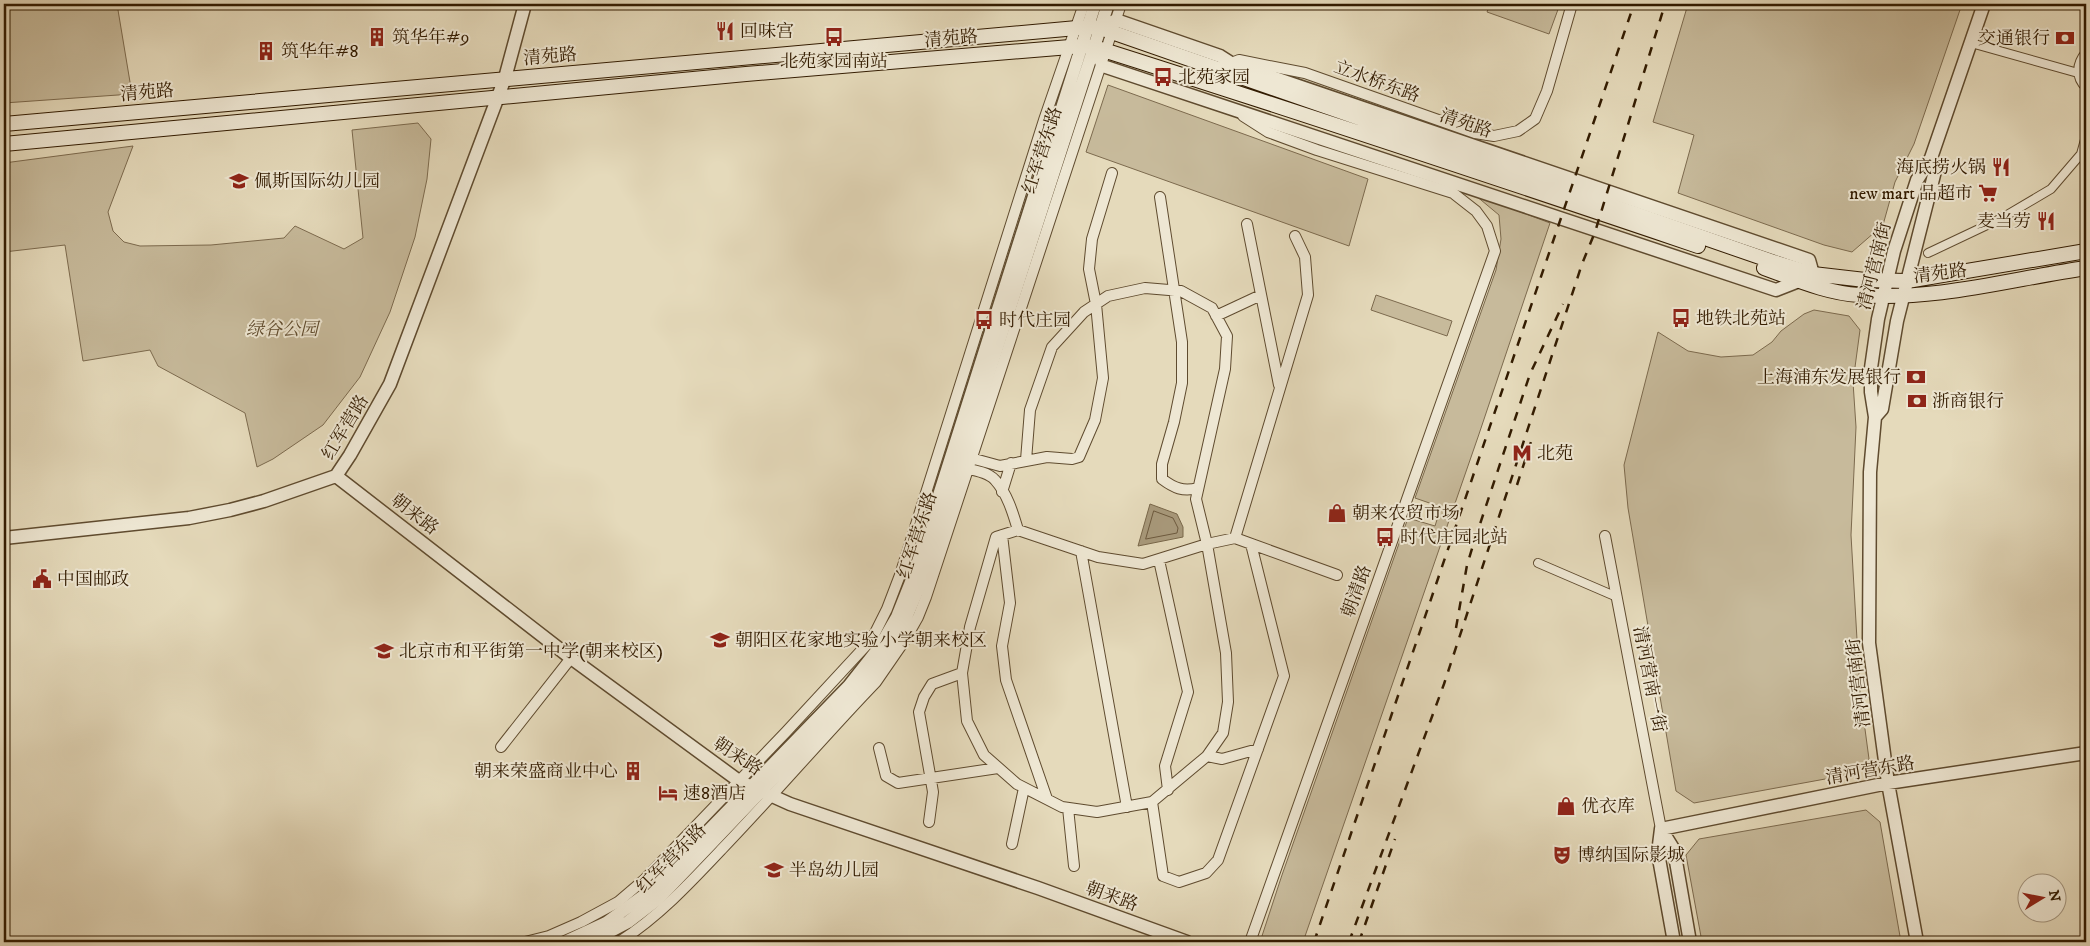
<svg xmlns="http://www.w3.org/2000/svg" width="2090" height="946" font-family="'IM FELL DW Pica','Noto Serif SC',serif">
	<style>
		.green { fill: #c7ba9b; stroke: #7c6a4e }
		.water { fill: #a8997b; stroke: #79674a }
		.lines { fill: none; stroke-linecap: round; stroke-linejoin: round }
		.shore { stroke: #6d5a3e; stroke-width: 1 }
		.pedestrian-casing { stroke: #5f4b2f; stroke-width: 10 }
		.minor-casing { stroke: #5f4b2f; stroke-width: 12 }
		.tertiary-casing { stroke: #5f4b2f; stroke-width: 15 }
		.secondary-casing { stroke: #321b00; stroke-width: 16 }
		.pedestrian { stroke: #eee7d3; stroke-width: 8 }
		.minor { stroke: #eee7d3; stroke-width: 10 }
		.tertiary { stroke: #eee7d3; stroke-width: 12 }
		.secondary { stroke: #eee7d3; stroke-width: 14 }
		.rail { stroke: #321b00; stroke-width: 2.5; stroke-dasharray: 9 9; stroke-linecap: butt }
		.labels { text-anchor: middle; stroke-width: 4; stroke-linejoin: round; paint-order: stroke }
		.poi-label { font-size: 18px; fill: #321b00; stroke: #eee7d3; text-anchor: start }
		.street-label { font-size: 18px; fill: #321b00; stroke: #eee7d3 }
		.park-label { font-size: 18px; font-style: italic; fill: #5f4b2e; stroke: #eee7d3 }
	</style>
	<rect width="100%" height="100%" fill="#e5dabb"/>
	<filter id="stains"><feTurbulence type="fractalNoise" baseFrequency=".004" numOctaves="4"/><feColorMatrix values="0 0 0 0 .2 0 0 0 0 .09 0 0 0 0 .02 0 0 0 .5 -.17"/></filter>
	<radialGradient id="worn" r=".72"><stop offset=".6" stop-color="#630" stop-opacity="0"/><stop offset="1" stop-color="#630" stop-opacity=".3"/></radialGradient>
	<!-- green -->
	<path class="green" d="M4,4H117L132,94L4,103Z
		M1490,4H1560L1549,34L1487,12Z
		M1688,4H1962L1914,144L1895,182L1883,225L1852,252L1824,245L1678,193L1694,135L1653,122Z
		M1108,85L1368,179L1349,246L1086,152Z
		M418,123L431,139L427,179L415,237L390,312L360,377L323,425L273,459L257,467L245,413L158,366L150,350L83,361L65,245L4,252V163L133,146L108,212L113,231L124,242L140,246L211,245L284,238L295,226L344,249L363,238L352,130Z
		M1475,195L1550,223L1478,437L1303,942H1260L1282,875L1408,518L1435,526L1441,507L1415,498L1496,270L1501,239L1499,215Z
		M1376,295L1452,321L1447,336L1371,310Z
		M1814,310L1849,316L1860,330L1853,382L1856,427L1851,535L1860,692L1869,759L1858,773L1694,803L1676,791L1628,508L1624,465L1658,332L1688,351L1721,357L1753,355L1772,342L1781,331L1804,314Z
		M1866,810L1880,822L1901,942H1702L1686,855L1699,839Z"/>
	<!-- water -->
	<path class="water" d="M1150,504L1177,514L1183,527V537L1138,546Z"/>
	<g class="lines">
		<!-- shore -->
		<path class="shore" d="M1154,511L1173,518L1178,528L1177,533L1146,539Z"/>
		<!-- pedestrian casing -->
		<g class="pedestrian-casing">
			<path id="pedestrian" d="M1971,43L2078,73
				M2086,52C2076,64 2075,77 2086,88
				M1928,253L2002,218L2051,189L2081,154L2086,136
				M1538,563L1617,597"/>
		</g>
		<!-- minor casing -->
		<g class="minor-casing">
			<path id="minor" d="M1234,62L1239,60L1305,73L1475,133L1494,136L1518,131L1535,119L1547,91L1572,4
				M1243,116L1268,132L1317,150L1453,193L1476,211L1487,226L1495,251L1250,942
				M1160,197L1182,342V383L1174,422L1162,464V479C1174,488 1183,492 1198,488
				M1247,224L1279,385
				M1216,316L1261,295
				M967,457L1000,466L1047,457L1072,459L1079,457L1095,420L1103,378L1096,304L1089,269L1092,239L1112,173
				M963,468C973,470 988,472 995,480C1007,493 1013,513 1018,530L1098,557L1143,564L1207,544L1235,538L1337,575
				M1002,492L1011,463
				M1018,530L996,537L970,627L962,673L967,721L984,755L1017,784L1062,807L1097,812L1152,802L1207,756L1223,733L1228,702L1226,653L1207,544L1196,499L1225,369L1227,336L1212,308L1181,291L1145,288L1108,296L1084,312L1052,347L1030,410L1026,460
				M1002,535L1010,603L1002,646L1006,680L1047,799
				M1605,536L1661,829
				M1235,538L1308,295L1305,257L1295,236
				M1081,551L1127,807
				M1159,560L1188,692L1165,766L1168,790
				M501,747L571,658
				M879,748L886,776L898,783L998,768
				M1207,756L1222,759L1258,749
				M1152,802L1163,876L1179,882L1206,873L1218,860L1284,676L1251,544
				M1068,808L1074,866
				M929,822L933,792L919,712L924,697L932,684L962,673
				M1012,844L1024,788
				M525,942L549,936L581,922L618,902L645,879L786,732L872,639L887,609L900,575L1044,120L1084,4
				M619,942C658,917 689,884 721,850C774,795 823,737 876,682L905,640L918,617L926,597L1121,4"/>
		</g>
		<!-- tertiary casing -->
		<g class="tertiary-casing">
			<path id="tertiary" d="M1100,28L1116,20L1220,56L1231,63L1809,260L1813,274
				M1094,47L1103,66L1776,290L1799,281
				M1875,417L1882,409L1897,321L1935,171L1931,158
				M336,476L571,658L739,781L790,804L1038,888L1187,942
				M4,538L189,518L230,510L264,501L336,476L350,455L390,384L505,78L525,4
				M1661,829L1888,783L2086,753
				M1661,829L1674,850L1690,942
				M1661,829L1658,853L1674,942
				M565,942L606,923L650,891L849,686L879,648L897,617L913,577L1095,4
				M590,942L628,922L658,899L856,692L885,656L905,620L922,580L1108,4
				M1917,942L1888,783L1869,643L1870,472L1875,417L1871,392V368L1878,319L1894,251L1917,180L1931,158L1984,4"/>
		</g>
		<!-- secondary casing -->
		<g class="secondary-casing">
			<path id="secondary" d="M4,124L1088,27L1100,28L1774,262L1813,274L1865,280L1907,281L2086,251
				M4,144L746,74L1082,46L1094,47C1296,111 1497,178 1698,246
				M1764,268C1795,279 1826,293 1859,295C1936,301 2011,279 2086,268"/>
		</g>
		<!-- pedestrian -->
		<use href="#pedestrian" class="pedestrian"/>
		<!-- minor -->
		<use href="#minor" class="minor"/>
		<!-- tertiary -->
		<use href="#tertiary" class="tertiary"/>
		<!-- secondary -->
		<use href="#secondary" class="secondary"/>
		<!-- rail -->
		<path class="rail" d="M1517,485L1531,442
			M1456,628L1467,565L1475,539L1530,374L1563,304
			M1314,942L1634,4
			M1349,942L1444,684L1582,264L1595,232L1665,4
			M1359,942L1395,839"/>
	</g>
	<!-- icons -->
	<defs>
		<g id="restaurant-bare" transform="scale(1.5)"><path d="M-5-6h1v4h1v-4h1v4h1v-4h1v5L-1.5 .5V6h-2V.5L-5-1ZM5-6V6H3V1.5H1.5Q1.5-4 5-6Z" fill="#8f2418" stroke="#eee7d3" stroke-width="2.5" paint-order="stroke"/></g>
		<g id="building-bare" transform="scale(1.5)"><path d="M-4-6H4V6H1V3H-1V6H-4ZM-2.5-4.3h1.7v1.8h-1.7ZM.8-4.3h1.7v1.8H.8ZM-2.5-1h1.7V.8h-1.7ZM.8-1h1.7V.8H.8Z" fill="#8f2418" stroke="#eee7d3" stroke-width="2.5" paint-order="stroke"/></g>
		<g id="bus-bare" transform="scale(1.5)"><path d="M-5-6H5V4H4V6H2V4H-2V6H-4V4H-5ZM-3.5-4V0h7V-4ZM-3.5 1.2v1.5H-2V1.2ZM2 1.2v1.5H3.5V1.2Z" fill="#8f2418" stroke="#eee7d3" stroke-width="2.5" paint-order="stroke"/></g>
		<g id="bank-bare" transform="scale(1.5)"><path d="M-6-4H6V4H-6ZM0-2.3a2.3 2.3 0 1 0 0 4.6a2.3 2.3 0 1 0 0-4.6Z" fill="#8f2418" stroke="#eee7d3" stroke-width="2.5" paint-order="stroke"/></g>
		<g id="school-bare" transform="scale(1.5)"><path d="M0-5L7-2L0 1L-7-2ZM-4 1L0 2.5L4 1V4Q0 6-4 4Z" fill="#8f2418" stroke="#eee7d3" stroke-width="2.5" paint-order="stroke"/></g>
		<g id="supermarket-bare" transform="scale(1.5)"><path d="M-6-5.5h2.5l.6 2H6L4.5 2H-2.5L-4.4-4H-6ZM-1.5 3.2a1.3 1.3 0 1 0 .1 0ZM3 3.2a1.3 1.3 0 1 0 .1 0Z" fill="#8f2418" stroke="#eee7d3" stroke-width="2.5" paint-order="stroke"/></g>
		<g id="metro-bare" transform="scale(1.5)"><path d="M-5.5 5V-5H-3L0 0L3-5H5.5V5H3V-.5L0 4L-3-.5V5Z" fill="#8f2418" stroke="#eee7d3" stroke-width="2.5" paint-order="stroke"/></g>
		<g id="shop-bare" transform="scale(1.5)"><path d="M-5-2.5h2.3a2.7 3.5 0 0 1 5.4 0H5L5.5 6h-11ZM-1.5-2.5h3a1.5 2.3 0 0 0-3 0Z" fill="#8f2418" stroke="#eee7d3" stroke-width="2.5" paint-order="stroke"/></g>
		<g id="civic-bare" transform="scale(1.5)"><path d="M-.6-6.5H3V-4.5H.6V-3L4-1V1h2V6H-6V1h2V-1L-.6-3ZM-1.2 2.5V6h2.4V2.5Z" fill="#8f2418" stroke="#eee7d3" stroke-width="2.5" paint-order="stroke"/></g>
		<g id="hotel-bare" transform="scale(1.5)"><path d="M-6-4.5h1.5V1H6V5H4.5V3h-9V5H-6ZM-4 0a1.8 1.8 0 1 1 3.6 0ZM.5 0V-2.5h3Q6-2.5 6 0Z" fill="#8f2418" stroke="#eee7d3" stroke-width="2.5" paint-order="stroke"/></g>
		<g id="theatre-bare" transform="scale(1.5)"><path d="M-5-5.5Q0-4 5-5.5V0Q5 5 0 6Q-5 5-5 0ZM-3.3-2.5H-1v1.5H-3.3ZM1-2.5H3.3v1.5H1ZM-2.8 1Q0 5.5 2.8 1Z" fill="#8f2418" stroke="#eee7d3" stroke-width="2.5" paint-order="stroke"/></g>
	</defs>
	<g fill-rule="evenodd">
		<use href="#restaurant-bare" x="725" y="31"/>
		<use href="#building-bare" x="377" y="37"/>
		<use href="#bus-bare" x="834" y="37"/>
		<use href="#bank-bare" x="2065" y="38"/>
		<use href="#building-bare" x="266" y="51"/>
		<use href="#bus-bare" x="1163" y="77"/>
		<use href="#restaurant-bare" x="2001" y="167"/>
		<use href="#school-bare" x="239" y="181"/>
		<use href="#supermarket-bare" x="1988" y="193"/>
		<use href="#restaurant-bare" x="2046" y="221"/>
		<use href="#bus-bare" x="1681" y="318"/>
		<use href="#bus-bare" x="984" y="320"/>
		<use href="#bank-bare" x="1916" y="377"/>
		<use href="#bank-bare" x="1917" y="401"/>
		<use href="#metro-bare" x="1522" y="453"/>
		<use href="#shop-bare" x="1337" y="513"/>
		<use href="#bus-bare" x="1385" y="537"/>
		<use href="#civic-bare" x="42" y="579"/>
		<use href="#school-bare" x="720" y="640"/>
		<use href="#school-bare" x="384" y="651"/>
		<use href="#building-bare" x="633" y="771"/>
		<use href="#hotel-bare" x="668" y="793"/>
		<use href="#shop-bare" x="1566" y="806"/>
		<use href="#theatre-bare" x="1562" y="855"/>
		<use href="#school-bare" x="774" y="870"/>
	</g>
	<g class="labels">
		<!-- poi labels -->
		<g class="poi-label">
			<text x="740" y="37">回味宫</text>
			<text x="392" y="43">筑华年#9</text>
			<text x="2050" y="44" text-anchor="end">交通银行</text>
			<text x="281" y="57">筑华年#8</text>
			<text x="834" y="67" text-anchor="middle">北苑家园南站</text>
			<text x="1178" y="83">北苑家园</text>
			<text x="1986" y="173" text-anchor="end">海底捞火锅</text>
			<text x="254" y="187">佩斯国际幼儿园</text>
			<text x="1973" y="199" text-anchor="end">new mart 品超市</text>
			<text x="2031" y="227" text-anchor="end">麦当劳</text>
			<text x="1696" y="324">地铁北苑站</text>
			<text x="999" y="326">时代庄园</text>
			<text x="1901" y="383" text-anchor="end">上海浦东发展银行</text>
			<text x="1932" y="407">浙商银行</text>
			<text x="1537" y="459">北苑</text>
			<text x="1352" y="519">朝来农贸市场</text>
			<text x="1400" y="543">时代庄园北站</text>
			<text x="57" y="585">中国邮政</text>
			<text x="735" y="646">朝阳区花家地实验小学朝来校区</text>
			<text x="399" y="657">北京市和平街第一中学(朝来校区)</text>
			<text x="618" y="777" text-anchor="end">朝来荣盛商业中心</text>
			<text x="683" y="799">速8酒店</text>
			<text x="1581" y="812">优衣库</text>
			<text x="1577" y="861">博纳国际影城</text>
			<text x="789" y="876">半岛幼儿园</text>
		</g>
		<!-- street labels -->
		<g class="street-label">
			<text transform="translate(951 38) rotate(-5)" y="6">清苑路</text>
			<text transform="translate(550 56) rotate(-5)" y="6">清苑路</text>
			<text transform="translate(1377 81) rotate(20)" y="6">立水桥东路</text>
			<text transform="translate(147 92) rotate(-5)" y="6">清苑路</text>
			<text transform="translate(1466 123) rotate(19)" y="6">清苑路</text>
			<text transform="translate(1042 150) rotate(-72)" y="6">红军营东路</text>
			<text transform="translate(1874 266) rotate(-76)" y="6">清河营南街</text>
			<text transform="translate(1940 273) rotate(-7)" y="6">清苑路</text>
			<text transform="translate(345 427) rotate(-59)" y="6">红军营路</text>
			<text transform="translate(415 514) rotate(38)" y="6">朝来路</text>
			<text transform="translate(917 535) rotate(-72)" y="6">红军营东路</text>
			<text transform="translate(1356 591) rotate(-70)" y="6">朝清路</text>
			<text transform="translate(1650 679) rotate(79)" y="6">清河营南一街</text>
			<text transform="translate(1858 683) rotate(-97)" y="6">清河营南街</text>
			<text transform="translate(738 756) rotate(33)" y="6">朝来路</text>
			<text transform="translate(1870 770) rotate(-10)" y="6">清河营东路</text>
			<text transform="translate(671 858) rotate(-45)" y="6">红军营东路</text>
			<text transform="translate(1112 896) rotate(20)" y="6">朝来路</text>
		</g>
		<!-- park labels -->
		<g class="park-label">
			<text x="282" y="335">绿谷公园</text>
		</g>
	</g>
	<!-- margin -->
	<rect width="2090" height="946" fill="none" stroke="#e5dabb" stroke-width="20"/>
	<rect x="5" y="5" width="2080" height="936" fill="none" stroke="#321b00" stroke-width="2.5"/>
	<rect x="10" y="10" width="2070" height="926" fill="none" stroke="#321b00"/>
	<!-- north arrow -->
	<g transform="translate(2042 898) rotate(80)"><circle r="24" fill="#eee7d3" stroke="#a3957f"/>
	<path d="M0-4L9 19L0 12L-9 19Z" fill="#8f2418"/>
	<text y="-8" font-size="14" font-weight="bold" text-anchor="middle" fill="#321b00">N</text>
	</g>
	<rect width="100%" height="100%" filter="url(#stains)"/>
	<rect width="100%" height="100%" fill="url(#worn)"/>
</svg>
